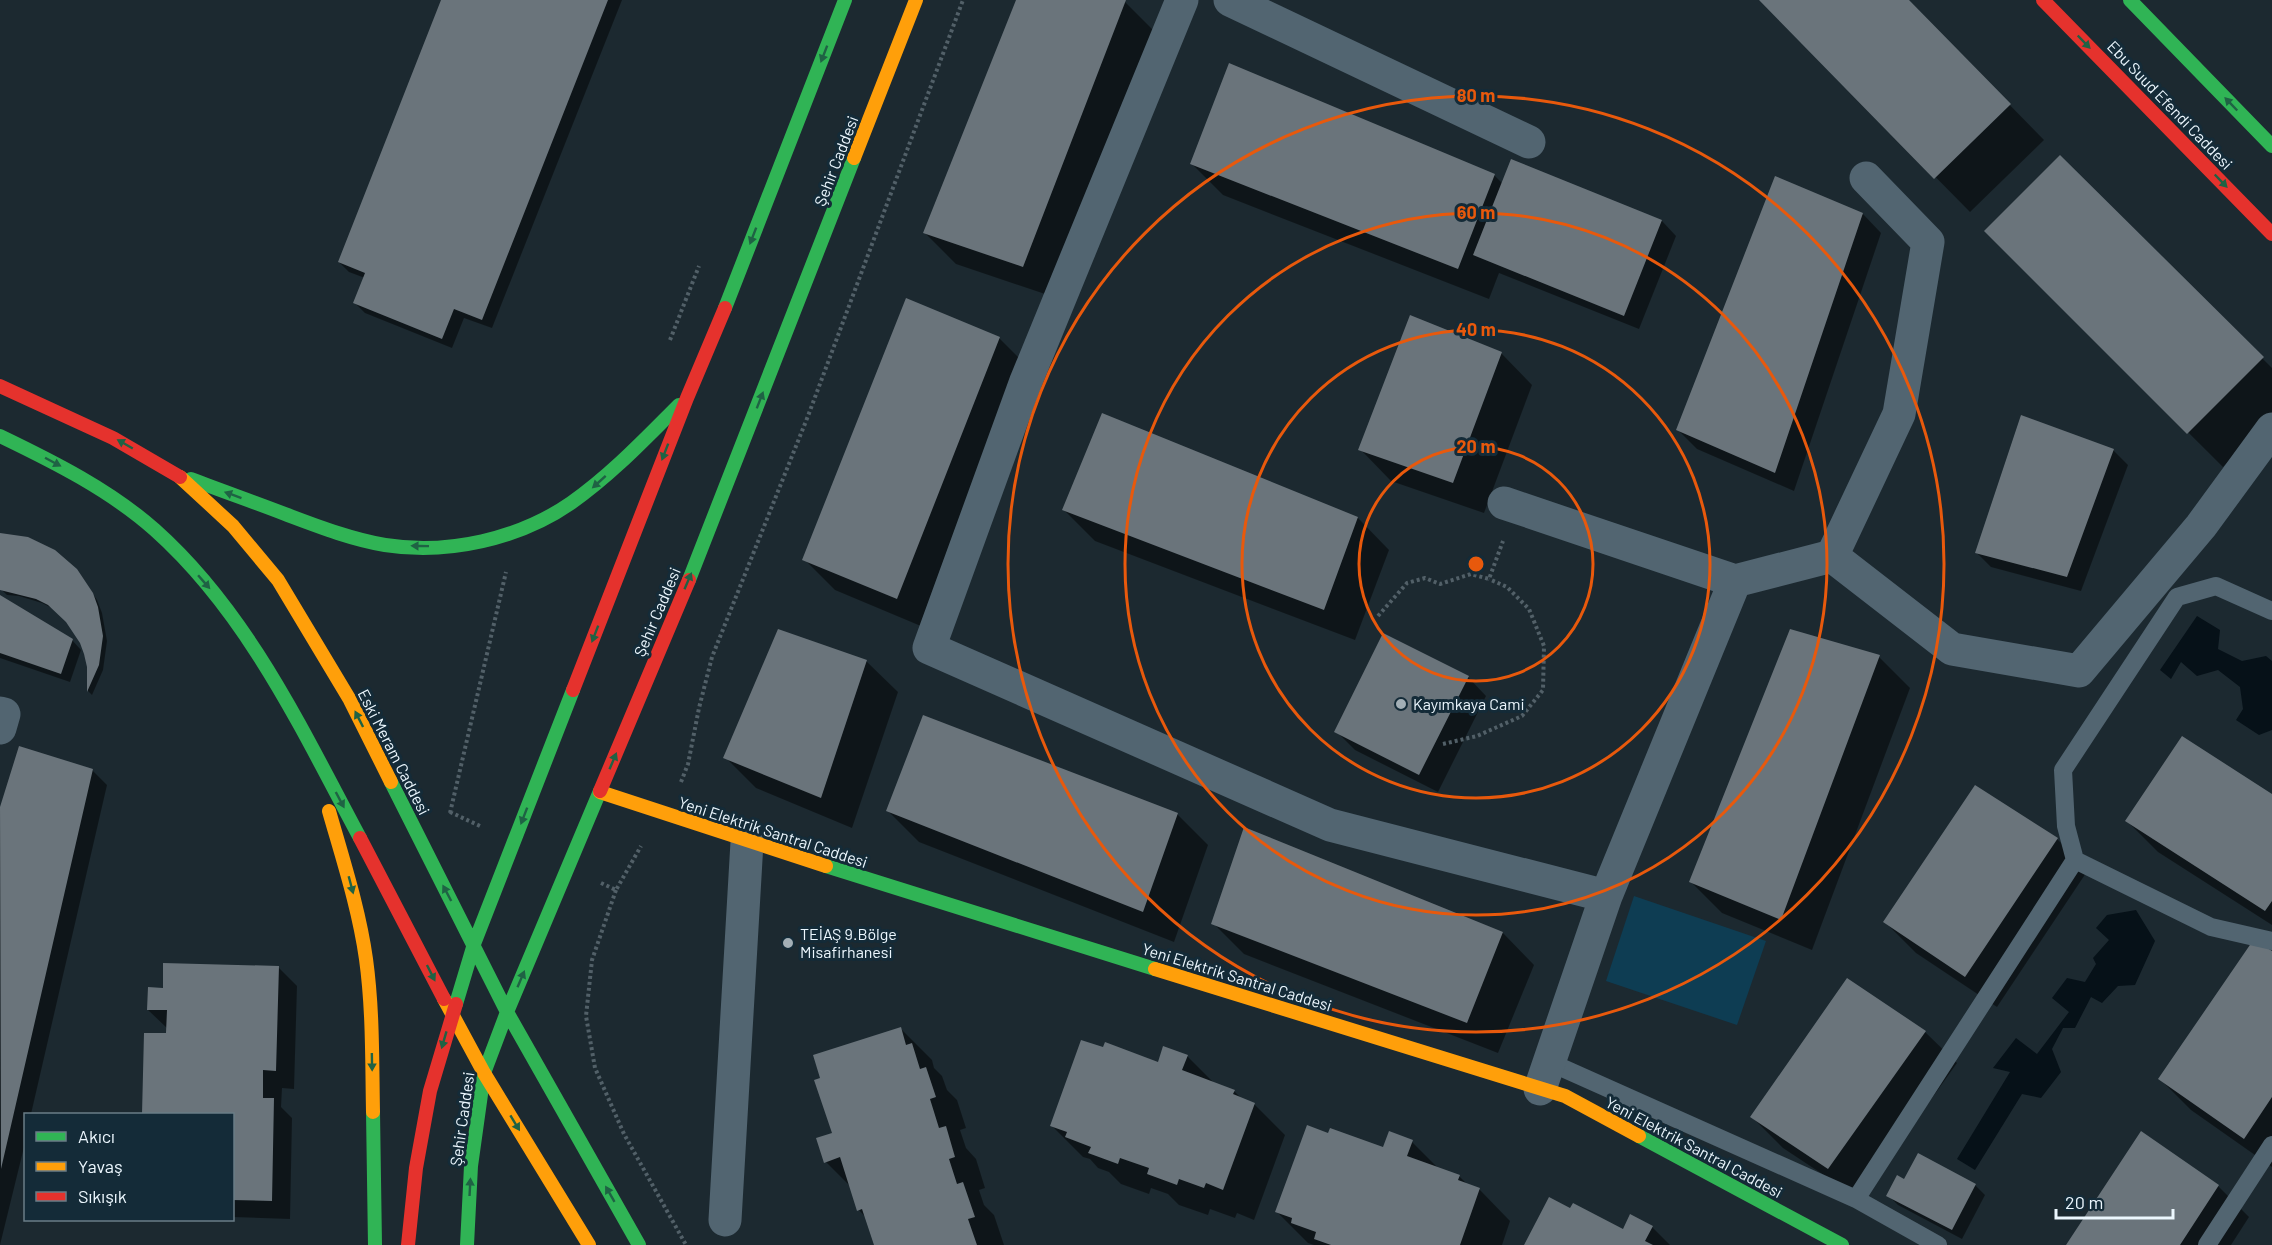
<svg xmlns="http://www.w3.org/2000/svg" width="2272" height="1245" font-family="Barlow,sans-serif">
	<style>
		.green { fill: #0e3d53 }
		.water { fill: #061118 }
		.shadow { fill: #0007 }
		.building { fill: #6a747b }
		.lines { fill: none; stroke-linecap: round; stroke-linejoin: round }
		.path { stroke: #526068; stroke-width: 4; stroke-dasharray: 3 3; stroke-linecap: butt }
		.lane { stroke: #526571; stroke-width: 18 }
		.street { stroke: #526571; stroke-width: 33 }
		.fast { stroke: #30b455; stroke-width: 14 }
		.slow { stroke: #ff9f0a; stroke-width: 14 }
		.jam { stroke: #e5322d; stroke-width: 14 }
		.oneway { fill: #1f6244 }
		.ring { fill: none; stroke: #e8590c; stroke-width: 3 }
		.poi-dot { fill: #a3afb6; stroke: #142b38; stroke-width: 2 }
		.labels { text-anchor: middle; stroke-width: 6; stroke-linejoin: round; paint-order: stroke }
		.street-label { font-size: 16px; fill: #ecf7fe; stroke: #142b38 }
		.poi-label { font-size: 16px; fill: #ecf7fe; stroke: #142b38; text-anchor: start }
		.centre { fill: #e8590c; stroke: #142b38; stroke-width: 3 }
		.ring-label { font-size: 18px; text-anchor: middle; font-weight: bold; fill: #e8590c; stroke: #142b38; stroke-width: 6; stroke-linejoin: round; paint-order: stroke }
	</style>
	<rect width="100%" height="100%" fill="#1c2930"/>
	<!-- green -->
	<path class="green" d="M1634,896L1766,941L1737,1025L1606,981Z"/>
	<!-- water -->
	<path class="water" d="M2197,616L2220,630L2218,649L2242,661L2266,656L2272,661V730L2259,735L2236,720L2243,709L2240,687L2218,670L2197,676L2181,662L2171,679L2160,670Z
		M2136,910L2155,941L2135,985L2118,986L2102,1003L2091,997L2075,1028H2063L2052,1049L2061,1072L2041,1098L2022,1094L1975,1170L1957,1159L2010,1072L1993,1068L2016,1038L2037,1054L2069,1012L2052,998L2067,978L2085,982L2096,964L2093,958L2109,940L2096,928L2107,915Z"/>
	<!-- shadow -->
	<path class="shadow" d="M443,0H622L492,328L464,318L452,348L365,313L355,303L365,278L349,272L339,262Z
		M1018,0H1121L1125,2L1156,33L1054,297L956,264L925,233Z
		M1761,0H1907L2044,140L1970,212Z
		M2060,157L2272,368V417L2223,467L1986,231Z
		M1512,161L1662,221L1676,236L1639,329L1499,273L1489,299L1223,195L1192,164L1494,175L1503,184Z
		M1863,214L1881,233L1794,491L1697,449L1678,430Z
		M999,338L1030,369L928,629L835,590L804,559Z
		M1501,353L1532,385L1484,513L1391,481L1360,449Z
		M1102,415L1358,518L1389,550L1355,640L1095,541L1064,510Z
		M2113,450L2128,465L2081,591L1991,567L1977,553Z
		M0,535L76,570L97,600L102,613L107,641L103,670L92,695L88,691V667L81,642L68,622L54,609L42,603L19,596L7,595L0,588Z
		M0,597L72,640L81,650L70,682L0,658Z
		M1879,657L1910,688L1812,950L1722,913L1691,882Z
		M866,661L898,692L852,828L756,788L725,757Z
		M1468,677L1486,696L1438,792L1355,750L1336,731Z
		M20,747L92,770L107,785L31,1114H26V1139L0,1245V813Z
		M2272,796V925L2158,852L2127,821Z
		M887,810L1177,814L1208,845L1174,942L919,842Z
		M1245,829L1503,933L1534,965L1498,1053L1244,954L1213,923Z
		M2057,839L2088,870L1997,1007L1916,953L1885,922Z
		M2272,953V1167L2191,1110L2160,1079Z
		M278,967L297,986L294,1089L282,1088L281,1107L292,1118L290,1219L232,1217V1114H143L145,1034L168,1035V1029L148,1010L164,989Z
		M1847,980L1925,1032L1957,1063L1860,1199L1783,1148L1752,1117Z
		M901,1029L932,1060L934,1068L942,1076L947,1090L957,1100L966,1128L960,1130L966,1148L976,1159L985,1188L979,1190L984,1205L994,1215L1004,1245H876L867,1219L859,1210L851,1187L826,1162L834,1134Z
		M1187,1056L1215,1084L1234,1091L1243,1100L1254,1104L1285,1135L1254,1220L1237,1213L1235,1218L1210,1209L1208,1215L1179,1205L1168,1194L1151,1188L1149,1194L1121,1184L1109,1172L1098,1168L1090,1159L1083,1157L1052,1126L1159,1064Z
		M1329,1135L1384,1149L1412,1142L1439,1169L1459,1176L1469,1186L1479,1189L1510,1221L1502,1245H1314L1308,1243L1277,1212Z
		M1918,1155L1975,1185L1985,1195L1962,1239L1898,1205L1888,1195L1905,1181Z
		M2218,1186L2249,1217L2231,1245H2068Z
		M1571,1210L1623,1231L1652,1227L1670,1245H1526Z"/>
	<!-- building -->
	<path class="building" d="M441,0H608L482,320L454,309L442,339L353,303L365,273L338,262Z
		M1016,0H1126L1023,267L923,233Z
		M1759,0H1909L2011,104L1934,179Z
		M1229,63L1495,174L1458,269L1190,164Z
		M2060,155L2264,357L2187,434L1984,231Z
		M1511,159L1662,220L1624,316L1473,255Z
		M1775,176L1863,213L1775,473L1676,430Z
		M906,298L1000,337L897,599L802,560Z
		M1410,315L1502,352L1453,483L1358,450Z
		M1102,413L1358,517L1324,610L1062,510Z
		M2021,415L2114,449L2067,577L1975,553Z
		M0,533L28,537L55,550L77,569L93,593L98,607L103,636L99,665L87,692V667L84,654L80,643L66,622L48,605L36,599L0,590Z
		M0,595L73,639L61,674L0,653Z
		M778,629L867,660L821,798L723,758Z
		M1790,629L1880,655L1781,920L1689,882Z
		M1383,633L1469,676L1419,775L1334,732Z
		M923,715L1178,813L1143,912L886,811Z
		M2182,736L2272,794V901L2265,911L2125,821Z
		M19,746L93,769L1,1169L0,807Z
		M1975,785L2058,838L1965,977L1883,922Z
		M1244,827L1503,932L1467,1023L1211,924Z
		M2254,939L2272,951V1097L2244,1139L2158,1079Z
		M163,963L279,966L276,1071L263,1070V1098H274L272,1201L232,1200V1114H142L144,1033H166L167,1010H147L148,987L163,988Z
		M1847,978L1926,1031L1828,1169L1750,1117Z
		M901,1027L906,1045L912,1043L920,1069L926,1067L936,1097L930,1099L939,1128L946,1126L955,1157L949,1159L957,1184L963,1182L975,1217L968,1219L977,1245H874L862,1209L857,1211L840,1157L824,1163L816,1138L832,1133L814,1080L820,1078L813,1055Z
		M1081,1040L1103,1047L1105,1042L1158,1062L1163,1046L1188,1055L1182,1070L1235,1090L1233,1094L1255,1103L1223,1190L1206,1183L1204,1188L1179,1179L1177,1185L1147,1174L1149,1168L1120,1158L1118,1164L1088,1153L1091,1147L1065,1137L1067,1132L1050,1126Z
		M1307,1125L1328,1133L1330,1128L1383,1147L1389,1131L1413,1140L1407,1156L1460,1175L1458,1180L1480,1188L1460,1245H1331L1314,1239L1316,1232L1291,1223L1292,1218L1275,1212Z
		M2141,1131L2219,1185L2180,1245H2066Z
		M1918,1153L1976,1184L1952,1230L1886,1196L1897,1175L1904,1179Z
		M1549,1197L1570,1208L1573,1203L1623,1229L1630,1214L1653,1226L1645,1241L1653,1245H1524Z"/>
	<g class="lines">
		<!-- path -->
		<path class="path" d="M670,340L699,266
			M1378,616L1407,583L1425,578L1440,584L1471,574L1489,579L1503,541
			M1443,744L1477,736L1522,716L1543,690L1544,646L1529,609L1507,587L1489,579
			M681,782L688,764L699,708L712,657L808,416L963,0
			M450,812L480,826
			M450,813L506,572
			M601,883L616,890L641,846
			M616,890L592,960L586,1016L595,1068L624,1134L686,1245"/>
		<!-- lane -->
		<path class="lane" d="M2075,860L2211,927L2272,941
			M1549,1062L1856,1199L1938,1245
			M1856,1199L2075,860L2066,826L2063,770L2177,597L2216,586L2272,611
			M2207,1245L2272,1145"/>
		<!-- street -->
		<path class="street" d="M1182,0L1026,381L929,648L1330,825L1606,896
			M1230,0L1529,142
			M1504,503L1735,581L1832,556L1952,649L2079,671L2201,526L2272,429
			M1832,556L1899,414L1928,242L1866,178
			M0,713L4,714L0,728
			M1540,1089L1606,896L1735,581
			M725,1220L747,842"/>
		<!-- fast -->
		<path class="fast" d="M2130,0L2272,146
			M725,308L845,0
			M0,436C54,462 110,490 155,530C248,613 302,730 360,838
			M191,479C222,491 254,502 285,514C317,526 350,539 385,545C448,555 519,539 571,503C611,475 645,439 679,405
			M689,580L854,158
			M391,782L507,1012L639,1245
			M826,866L1155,969
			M456,1004L474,944L573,690
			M373,1112L375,1245
			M1639,1136L1842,1245
			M467,1245L471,1166L484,1073L507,1012L600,791"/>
		<!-- slow -->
		<path class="slow" d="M854,158L916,0
			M180,477L233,526L278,580L350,700L391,782
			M600,792L826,866
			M329,811C343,860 359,909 366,959C373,1010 372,1061 373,1112
			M1155,969L1565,1096L1639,1136
			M444,999L484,1073L589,1245"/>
		<!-- jam -->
		<path class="jam" d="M2043,0L2272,234
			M0,386L113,438L180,477
			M573,690L687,398L725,308
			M600,791L689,580
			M360,838L444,999
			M408,1245L416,1168L430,1091L456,1004"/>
	</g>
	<!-- one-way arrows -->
	<defs><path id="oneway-solid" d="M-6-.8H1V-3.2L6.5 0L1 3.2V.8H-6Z" transform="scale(1.5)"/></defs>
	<g class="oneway">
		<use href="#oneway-solid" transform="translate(2084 42) rotate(46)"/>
		<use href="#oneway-solid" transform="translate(824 54) rotate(111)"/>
		<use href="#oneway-solid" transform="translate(2231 104) rotate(-134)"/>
		<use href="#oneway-solid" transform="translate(2221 181) rotate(46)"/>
		<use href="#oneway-solid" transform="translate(753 236) rotate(111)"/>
		<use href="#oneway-solid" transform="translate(760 400) rotate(-69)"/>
		<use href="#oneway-solid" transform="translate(125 444) rotate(-150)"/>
		<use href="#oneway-solid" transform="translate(665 452) rotate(111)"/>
		<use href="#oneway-solid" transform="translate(53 462) rotate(28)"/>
		<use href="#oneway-solid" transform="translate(599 482) rotate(138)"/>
		<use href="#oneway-solid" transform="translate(233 495) rotate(-160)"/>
		<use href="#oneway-solid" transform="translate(420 546) rotate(-179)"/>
		<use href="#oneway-solid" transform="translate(688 581) rotate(-67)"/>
		<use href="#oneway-solid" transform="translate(204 582) rotate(49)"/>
		<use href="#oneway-solid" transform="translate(595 634) rotate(111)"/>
		<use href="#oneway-solid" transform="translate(359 719) rotate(-117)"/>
		<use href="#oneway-solid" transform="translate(613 761) rotate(-67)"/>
		<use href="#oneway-solid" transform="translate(340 800) rotate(62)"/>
		<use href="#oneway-solid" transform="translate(524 816) rotate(111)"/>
		<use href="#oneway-solid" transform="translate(351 885) rotate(75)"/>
		<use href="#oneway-solid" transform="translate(447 893) rotate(-118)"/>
		<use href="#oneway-solid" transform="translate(431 973) rotate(63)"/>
		<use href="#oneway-solid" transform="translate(521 979) rotate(-67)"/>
		<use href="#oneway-solid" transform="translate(444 1040) rotate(106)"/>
		<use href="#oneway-solid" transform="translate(372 1062) rotate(89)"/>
		<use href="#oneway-solid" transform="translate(515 1123) rotate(59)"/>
		<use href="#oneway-solid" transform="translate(470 1187) rotate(-87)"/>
		<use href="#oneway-solid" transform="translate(610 1194) rotate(-120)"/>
	</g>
	<!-- distance rings -->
	<g class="ring">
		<circle cx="1476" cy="564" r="117"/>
		<circle cx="1476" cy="564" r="234"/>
		<circle cx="1476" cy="564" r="351"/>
		<circle cx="1476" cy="564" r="468"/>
	</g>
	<!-- markers -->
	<g class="poi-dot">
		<circle cx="1401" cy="704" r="6"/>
		<circle cx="788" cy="943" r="6"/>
	</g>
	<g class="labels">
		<!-- street labels -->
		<g class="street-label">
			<text transform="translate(2170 105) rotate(46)" y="6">Ebu Suud Efendi Caddesi</text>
			<text transform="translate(836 161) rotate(-69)" y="6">Şehir Caddesi</text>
			<text transform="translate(657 612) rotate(-67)" y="6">Şehir Caddesi</text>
			<text transform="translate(394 752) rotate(63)" y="6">Eski Meram Caddesi</text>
			<text transform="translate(773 832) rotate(18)" y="6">Yeni Elektrik Santral Caddesi</text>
			<text transform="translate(1237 977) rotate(17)" y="6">Yeni Elektrik Santral Caddesi</text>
			<text transform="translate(462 1119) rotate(-82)" y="6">Şehir Caddesi</text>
			<text transform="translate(1694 1147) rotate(28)" y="6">Yeni Elektrik Santral Caddesi</text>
		</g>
		<!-- poi labels -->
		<g class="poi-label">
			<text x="1413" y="710">Kayımkaya Cami</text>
			<text x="800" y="940">TEİAŞ 9.Bölge<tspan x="800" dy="18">Misafirhanesi</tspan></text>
		</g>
	</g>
	<circle cx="1476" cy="564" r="9" class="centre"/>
	<g class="ring-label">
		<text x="1476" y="102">80 m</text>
		<text x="1476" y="219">60 m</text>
		<text x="1476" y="336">40 m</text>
		<text x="1476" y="453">20 m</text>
	</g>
	<!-- legend -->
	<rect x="24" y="1113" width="210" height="108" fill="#142b38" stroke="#6a7d87" stroke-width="1.5"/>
	<rect x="36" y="1132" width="30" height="9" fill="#30b455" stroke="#6a7d87" stroke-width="1.5"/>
	<text x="78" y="1143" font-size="18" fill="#ecf7fe">Akıcı</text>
	<rect x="36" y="1162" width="30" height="9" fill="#ff9f0a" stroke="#6a7d87" stroke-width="1.5"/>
	<text x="78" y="1173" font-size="18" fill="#ecf7fe">Yavaş</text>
	<rect x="36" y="1192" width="30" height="9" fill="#e5322d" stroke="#6a7d87" stroke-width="1.5"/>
	<text x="78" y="1203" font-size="18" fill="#ecf7fe">Sıkışık</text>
	<!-- scale -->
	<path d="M2056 1209v9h117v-9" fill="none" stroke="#ecf7fe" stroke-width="3"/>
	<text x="2065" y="1209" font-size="18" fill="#ecf7fe" stroke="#142b38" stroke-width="4.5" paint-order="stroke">20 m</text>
</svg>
